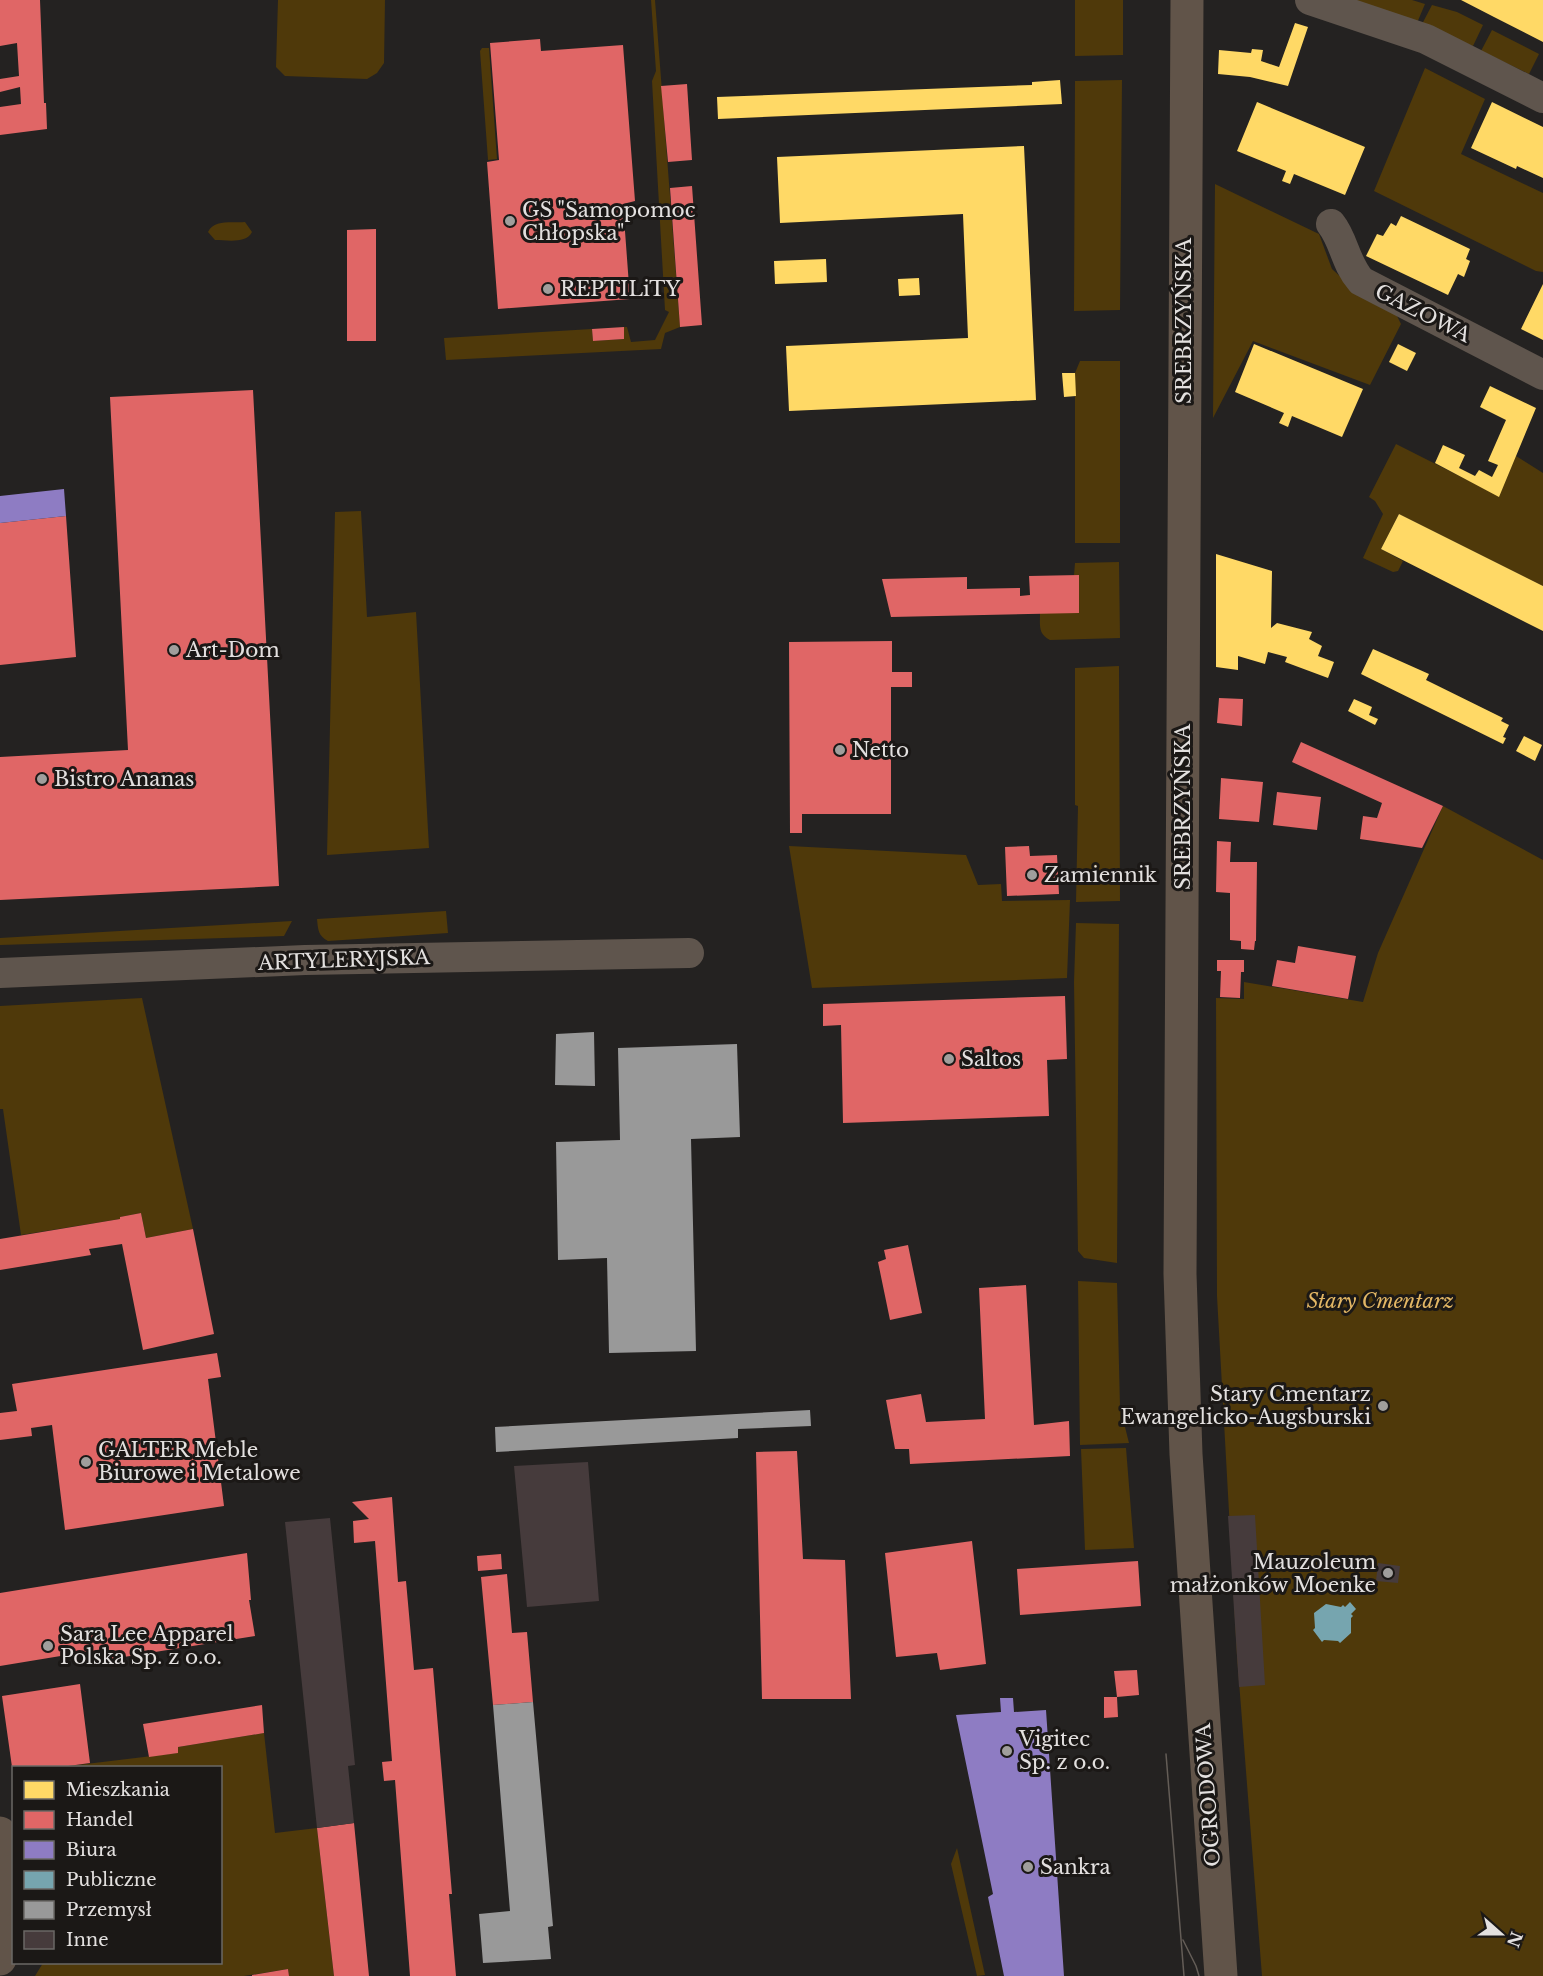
<svg xmlns="http://www.w3.org/2000/svg" width="1543" height="1976" font-family="'Libre Baskerville',serif">
	<style>
		.green { fill: #4f390a }
		.homes { fill: #ffd966 }
		.shops { fill: #e06666 }
		.offices { fill: #8e7cc3 }
		.public { fill: #76a5af }
		.industry { fill: #999 }
		.building { fill: #463b3c }
		.lines { fill: none; stroke-linecap: round; stroke-linejoin: round }
		.street { stroke: #5f554d; stroke-width: 30 }
		.secondary { stroke: #615449; stroke-width: 33 }
		.tram { stroke: #645d57; stroke-width: 1.5 }
		.poi-dot { fill: #a09e9c; stroke: #1b1816; stroke-width: 2 }
		.labels { text-anchor: middle; stroke-width: 6; stroke-linejoin: round; paint-order: stroke }
		.poi-label { font-size: 20px; fill: #e3e0df; stroke: #1b1816; text-anchor: start }
		.street-label { font-size: 20px; fill: #e3e0df; stroke: #1b1816 }
		.park-label { font-size: 20px; font-style: italic; fill: #e3b765; stroke: #1b1816 }
	</style>
	<rect width="100%" height="100%" fill="#242221"/>
	<!-- green -->
	<path class="green" d="M278,0H385L384,63L377,73L367,79L285,76L276,67Z
		M651,0H655L680,327L665,333L661,349L446,360L444,338L592,329L593,341L624,339V327H627L631,342L655,340L669,312L665,310L652,81L656,71Z
		M1075,0H1123V55L1075,56Z
		M1353,0H1412L1425,4L1417,23Z
		M1432,5L1457,12L1483,25L1473,46L1421,26Z
		M1492,30L1539,54L1529,74L1481,51Z
		M482,48H489L497,159L488,160L480,51Z
		M1425,68L1485,99L1461,154L1543,193V272L1536,271L1374,191Z
		M1122,80L1120,310L1074,311L1075,81Z
		M1215,184L1319,234L1332,269L1357,292L1393,308L1401,324L1370,385L1253,341L1213,418Z
		M245,222L252,232C246,244 227,240 215,240L208,232C214,219 232,223 245,222Z
		M1080,361H1120V543H1075V373Z
		M1396,444L1499,496L1516,456L1543,473V586L1399,514L1381,549L1403,561L1398,571L1393,572L1363,558L1383,514L1375,501L1369,497Z
		M361,511L367,617L416,612L429,848L327,855L335,512Z
		M1119,562L1120,638L1050,640C1038,634 1040,626 1040,613L1078,575H1074L1075,563Z
		M1119,666L1120,901L1076,902L1078,806L1075,805V668Z
		M1443,806L1543,860V1976H1262L1237,1656L1217,1296L1216,998L1244,999V982L1363,1002L1378,953Z
		M789,846L966,855L978,885L1001,884L1002,901L1070,900L1067,978L812,988Z
		M446,911L448,933L328,941C318,936 318,929 317,919Z
		M292,921L284,936L0,945V938Z
		M1076,923L1119,924L1117,1263L1084,1258L1078,1251L1074,982Z
		M142,998L193,1229L146,1238L141,1213L120,1217V1219L21,1235L3,1109H0V1006Z
		M1078,1281L1117,1283L1120,1407L1129,1443L1080,1445Z
		M1126,1448L1134,1548L1085,1550L1081,1449Z
		M264,1733L275,1833L317,1828L334,1976H289L288,1969L244,1976H35L43,1963L220,1962V1768L61,1767L177,1753L178,1747Z
		M957,1848L985,1975L977,1976L951,1864Z"/>
	<!-- homes -->
	<path class="homes" d="M1461,0H1543V42L1494,17Z
		M1295,23L1308,27L1288,86L1250,77L1218,74L1219,50L1251,53L1252,49L1263,50L1261,61L1279,67Z
		M1060,80L1062,104L718,119L717,97L1032,85V82Z
		M1257,102L1365,147L1345,195L1294,174L1290,184L1282,181L1286,171L1237,151Z
		M1492,102L1543,127V178L1517,166L1516,169L1471,148Z
		M1024,146L1036,400L789,411L786,346L968,338L963,214L780,223L777,157Z
		M1401,216L1470,249L1466,259L1470,261L1464,277L1458,274L1448,295L1366,256L1377,234L1383,236L1391,223L1396,226Z
		M826,259L827,282L775,284L774,261Z
		M919,278L920,295L899,296L898,279Z
		M1543,284V340L1521,329Z
		M1254,344L1363,389L1342,437L1292,416L1288,427L1279,423L1284,413L1235,392Z
		M1398,344L1416,353L1407,371L1389,362Z
		M1062,373H1075L1076,396L1064,397Z
		M1490,386L1536,408L1499,497L1435,463L1443,445L1465,455L1459,468L1475,476L1479,470L1492,477L1498,465L1488,461L1506,420L1480,407Z
		M1399,514L1543,586V631L1381,549Z
		M1216,554L1272,571L1271,628L1277,623L1312,632L1309,639L1322,646L1318,656L1334,662L1328,678L1285,662L1287,657L1268,652L1265,664L1238,656V670L1216,667Z
		M1373,649L1429,674L1426,680L1503,718L1501,721L1509,725L1503,737L1506,738L1503,744L1361,674Z
		M1354,699L1372,707L1369,715L1378,719L1375,725L1348,711Z
		M1524,736L1542,745L1535,761L1516,751Z"/>
	<!-- shops -->
	<path class="shops" d="M0,0H40L44,103H46L47,129L0,135V107L21,104L20,87L0,92V79L19,76L17,43L0,46Z
		M540,39L541,51L623,45L635,201L623,204L630,299L498,309L487,162L499,160L490,43Z
		M687,84L692,160L668,162L661,86Z
		M692,186L702,325L680,327L670,188Z
		M376,229V341H347V230Z
		M624,327V339L593,341L592,329Z
		M253,390L279,886L0,900V757L128,750L110,397Z
		M66,516L76,657L0,665V523Z
		M1079,575V613L891,617L882,579L967,577V589L1020,588V596L1030,595L1029,576Z
		M892,641V672H912V687H891V814H802V833H790L789,642Z
		M1219,698L1243,699L1242,726L1217,723Z
		M1301,742L1443,806L1422,848L1360,839L1363,816L1377,818L1382,803L1292,762Z
		M1221,778L1263,782L1259,822L1219,819Z
		M1277,792L1321,797L1317,830L1273,825Z
		M1217,841L1231,842L1230,862H1257L1256,941H1255L1254,950L1241,949V941L1230,940V893L1216,892Z
		M1029,846L1030,856L1057,855L1059,894L1007,896L1005,847Z
		M1298,946L1356,956L1348,999L1272,986L1277,960L1295,963Z
		M1217,960H1244V972H1241L1240,998L1220,997L1221,971H1217Z
		M1065,996L1067,1059L1047,1060L1049,1116L843,1123L841,1025L823,1026V1004Z
		M141,1213L146,1238L193,1229L214,1334L143,1350L122,1244L89,1249L91,1255L0,1270V1239L120,1219V1217Z
		M908,1245L922,1313L890,1320L878,1262L886,1259L884,1250Z
		M1026,1285L1034,1425L1069,1421L1070,1456L910,1464L909,1449H895L886,1400L921,1394L926,1422L985,1419L979,1288Z
		M217,1353L221,1377L208,1379L224,1506L65,1530L52,1425L31,1428L32,1436L0,1440V1413L17,1411L12,1384Z
		M797,1451L803,1559L845,1560L851,1699H762L756,1452Z
		M392,1497L398,1582L406,1581L414,1670L433,1668L452,1894H449L456,1976H410L395,1780L384,1781L382,1762L392,1761L375,1541L354,1543L353,1521L369,1519L352,1502Z
		M972,1541L986,1664L940,1670L937,1653L896,1657L885,1553Z
		M247,1553L251,1600H249L255,1636L105,1660L103,1649L0,1666V1593Z
		M501,1554L502,1569L478,1571L477,1556Z
		M1138,1561L1141,1606L1020,1615L1017,1569Z
		M507,1574L512,1633L527,1632L533,1702L493,1705L481,1577Z
		M1137,1670L1139,1695L1117,1697L1114,1671Z
		M80,1684L90,1763L61,1767H12L2,1696Z
		M1104,1697H1117L1118,1717L1104,1718Z
		M262,1705L264,1733L178,1747V1753L149,1757L143,1724Z
		M354,1823L369,1976H334L317,1828Z
		M288,1969L289,1976H252V1975Z"/>
	<!-- offices -->
	<path class="offices" d="M64,489L66,516L0,523V496Z
		M1000,1698H1013L1014,1712L1046,1710L1064,1976H1004L988,1897L993,1894L956,1715L1001,1712Z"/>
	<!-- public -->
	<path class="public" d="M1350,1602L1356,1609L1351,1614L1353,1616L1351,1618V1633L1340,1643L1338,1641L1324,1640L1322,1642L1313,1630L1315,1628L1314,1613L1326,1604L1341,1607L1343,1605L1345,1607Z"/>
	<!-- industry -->
	<path class="industry" d="M594,1032L595,1086L555,1085L556,1034Z
		M737,1044L740,1137L691,1139L696,1351L609,1353L607,1258L558,1260L556,1142L620,1140L618,1048Z
		M810,1410L811,1426L738,1429V1438L496,1452L495,1427Z
		M533,1702L553,1926L548,1927L551,1959L483,1963L479,1914L510,1911L493,1705Z"/>
	<!-- building -->
	<path class="building" d="M588,1462L599,1601L527,1607L514,1466Z
		M1255,1515L1265,1685L1239,1687L1228,1516Z
		M330,1518L355,1765L348,1766L354,1823L317,1828L285,1522Z
		M1378,1563L1400,1566L1398,1583L1376,1581Z"/>
	<g class="lines">
		<!-- street -->
		<path class="street" d="M1310,0L1426,39L1543,98
			M1331,224C1344,240 1345,263 1361,281L1543,375
			M0,973L305,960L689,953"/>
		<!-- secondary -->
		<path class="secondary" d="M1187,0L1180,1274L1186,1454L1221,1976
			M0,1833C8,1878 16,1914 0,1959"/>
		<!-- tram -->
		<path class="tram" d="M1166,1754L1184,1976
			M1183,1940L1196,1966L1199,1976"/>
	</g>
	<!-- markers -->
	<g class="poi-dot">
		<circle cx="510" cy="221" r="6"/>
		<circle cx="548" cy="289" r="6"/>
		<circle cx="174" cy="650" r="6"/>
		<circle cx="840" cy="750" r="6"/>
		<circle cx="42" cy="779" r="6"/>
		<circle cx="1032" cy="875" r="6"/>
		<circle cx="949" cy="1059" r="6"/>
		<circle cx="1383" cy="1406" r="6"/>
		<circle cx="86" cy="1462" r="6"/>
		<circle cx="1388" cy="1573" r="6"/>
		<circle cx="48" cy="1646" r="6"/>
		<circle cx="1007" cy="1751" r="6"/>
		<circle cx="1028" cy="1867" r="6"/>
	</g>
	<g class="labels">
		<!-- poi labels -->
		<g class="poi-label">
			<text x="522" y="217">GS "Samopomoc<tspan x="522" dy="23">Chłopska"</tspan></text>
			<text x="560" y="296">REPTILiTY</text>
			<text x="186" y="657">Art-Dom</text>
			<text x="852" y="757">Netto</text>
			<text x="54" y="786">Bistro Ananas</text>
			<text x="1044" y="882">Zamiennik</text>
			<text x="961" y="1066">Saltos</text>
			<text x="1371" y="1401" text-anchor="end">Stary Cmentarz<tspan x="1371" dy="23">Ewangelicko-Augsburski</tspan></text>
			<text x="98" y="1457">GALTER Meble<tspan x="98" dy="23">Biurowe i Metalowe</tspan></text>
			<text x="1376" y="1569" text-anchor="end">Mauzoleum<tspan x="1376" dy="23">małżonków Moenke</tspan></text>
			<text x="60" y="1641">Sara Lee Apparel<tspan x="60" dy="23">Polska Sp. z o.o.</tspan></text>
			<text x="1019" y="1746">Vigitec<tspan x="1019" dy="23">Sp. z o.o.</tspan></text>
			<text x="1040" y="1874">Sankra</text>
		</g>
		<!-- street labels -->
		<g class="street-label">
			<text transform="translate(1423 313) rotate(27)" y="7">GAZOWA</text>
			<text transform="translate(1184 321) rotate(-90)" y="7">SREBRZYŃSKA</text>
			<text transform="translate(1183 807) rotate(-90)" y="7">SREBRZYŃSKA</text>
			<text transform="translate(344 960) rotate(-2)" y="7">ARTYLERYJSKA</text>
			<text transform="translate(1208 1795) rotate(-94)" y="7">OGRODOWA</text>
		</g>
		<!-- park labels -->
		<g class="park-label">
			<text x="1380" y="1308">Stary Cmentarz</text>
		</g>
	</g>
	<!-- legend -->
	<rect x="12" y="1766" width="210" height="198" fill="#1b1816" stroke="#6b6866" stroke-width="1.5"/>
	<rect x="24" y="1781" width="30" height="18" fill="#ffd966" stroke="#6b6866" stroke-width="1.5"/>
	<text x="66" y="1796" font-size="18" fill="#e3e0df">Mieszkania</text>
	<rect x="24" y="1811" width="30" height="18" fill="#e06666" stroke="#6b6866" stroke-width="1.5"/>
	<text x="66" y="1826" font-size="18" fill="#e3e0df">Handel</text>
	<rect x="24" y="1841" width="30" height="18" fill="#8e7cc3" stroke="#6b6866" stroke-width="1.5"/>
	<text x="66" y="1856" font-size="18" fill="#e3e0df">Biura</text>
	<rect x="24" y="1871" width="30" height="18" fill="#76a5af" stroke="#6b6866" stroke-width="1.5"/>
	<text x="66" y="1886" font-size="18" fill="#e3e0df">Publiczne</text>
	<rect x="24" y="1901" width="30" height="18" fill="#999999" stroke="#6b6866" stroke-width="1.5"/>
	<text x="66" y="1916" font-size="18" fill="#e3e0df">Przemysł</text>
	<rect x="24" y="1931" width="30" height="18" fill="#463b3c" stroke="#6b6866" stroke-width="1.5"/>
	<text x="66" y="1946" font-size="18" fill="#e3e0df">Inne</text>
	<!-- north arrow -->
	<g transform="translate(1501 1934) rotate(111)" stroke="#1b1816" stroke-width="4.5" paint-order="stroke">
	<path d="M0-4.5L10 22L0 15L-10 22Z" fill="#e3e0df"/>
	<text y="-9" font-size="16" font-weight="bold" text-anchor="middle" fill="#e3e0df">N</text>
	</g>
</svg>
